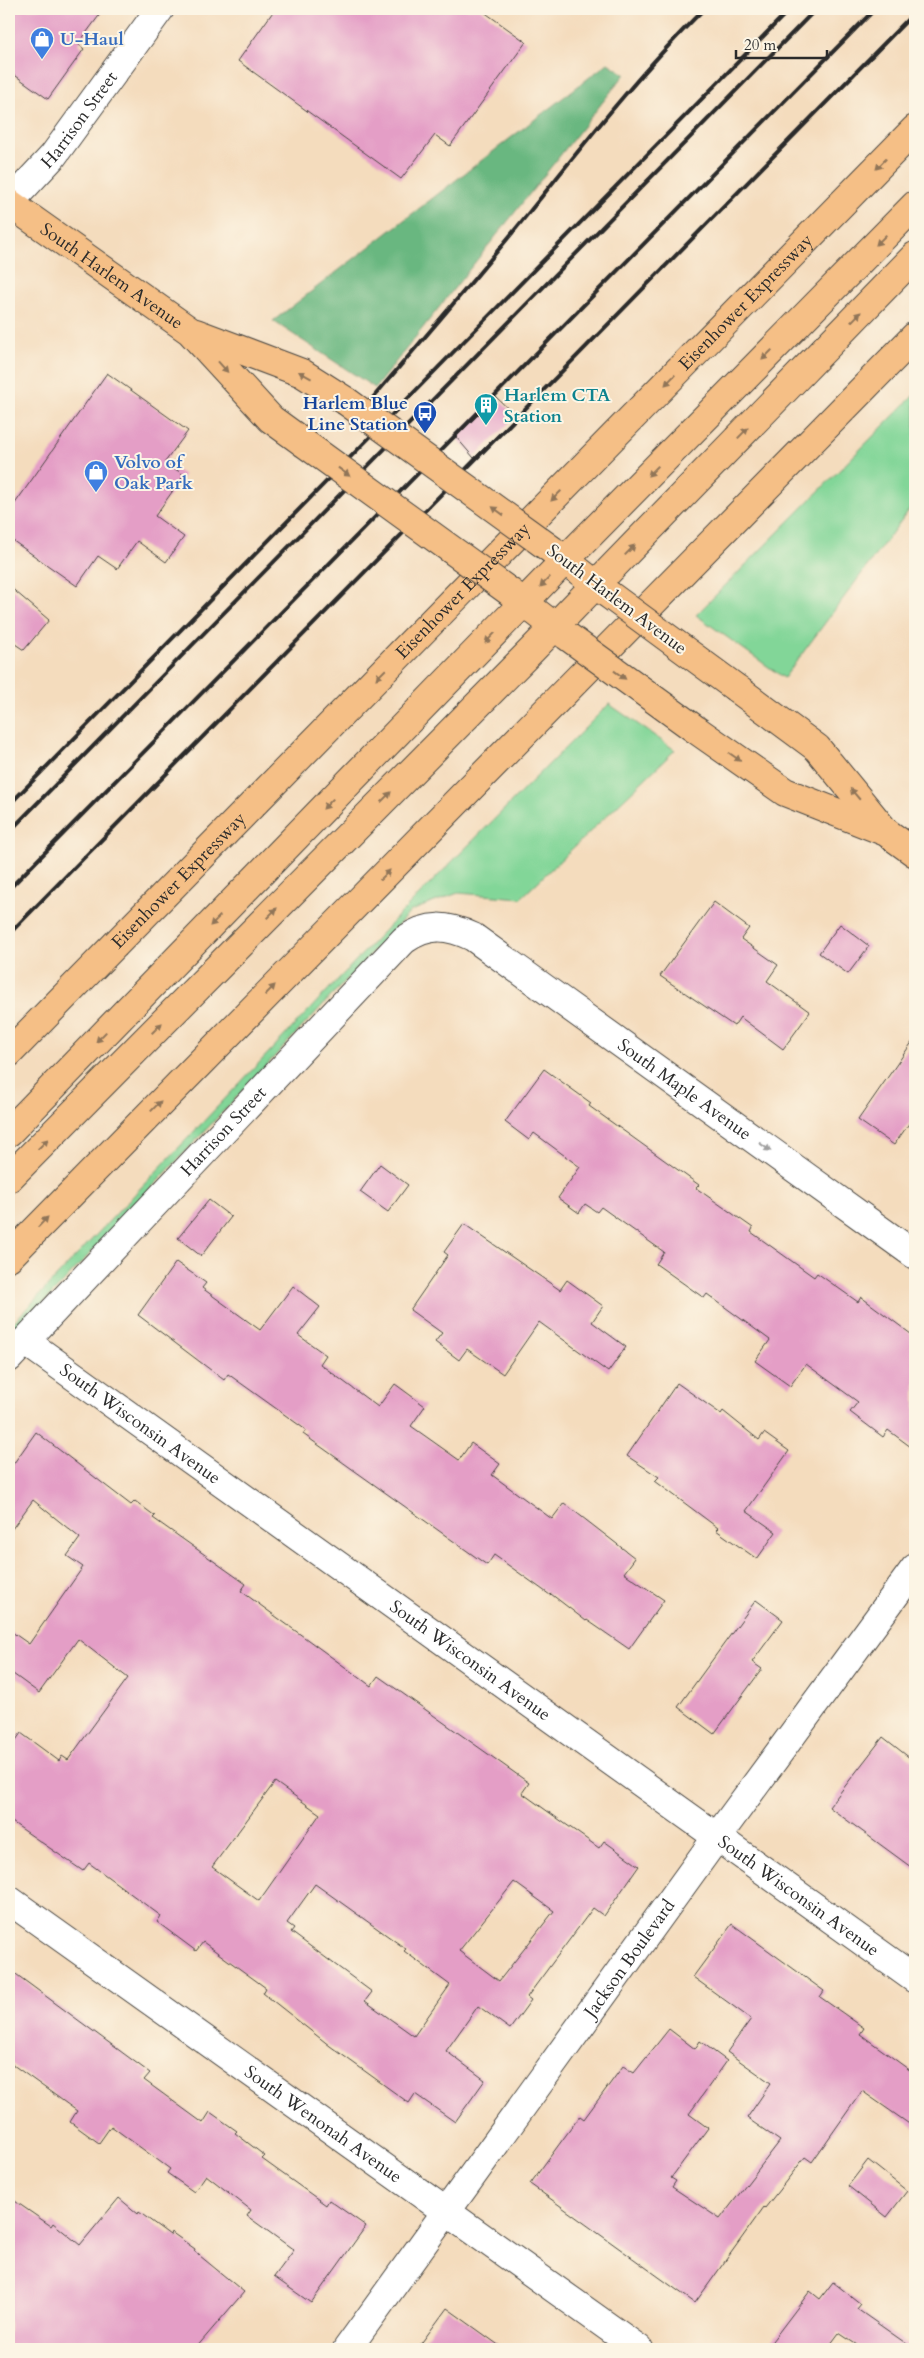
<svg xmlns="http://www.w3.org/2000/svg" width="924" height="2358" font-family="Cardo,serif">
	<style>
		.green { fill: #82d698; stroke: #568062 }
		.forest { fill: #69b780; stroke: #4a7156 }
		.building { fill: #e49ec6; fill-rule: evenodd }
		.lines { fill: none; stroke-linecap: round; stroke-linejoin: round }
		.minor-casing { stroke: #494641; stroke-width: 30 }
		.tertiary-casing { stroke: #494641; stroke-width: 30 }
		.primary-casing { stroke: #494641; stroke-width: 30 }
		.motorway-casing { stroke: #494641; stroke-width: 30 }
		.minor { stroke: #fff; stroke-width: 28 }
		.tertiary { stroke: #fff; stroke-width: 28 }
		.primary { stroke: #f5bf86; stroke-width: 28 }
		.motorway { stroke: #f5bf86; stroke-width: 28 }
		.rail { stroke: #2b2b2b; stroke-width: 4 }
		.primary-bridge-casing { stroke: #494641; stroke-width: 30; stroke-linecap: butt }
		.primary-bridge { stroke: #f5bf86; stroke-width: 28 }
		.oneway { fill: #907558 }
		.oneway2 { fill: #a0a0a0 }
		.labels { text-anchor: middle; stroke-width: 4; stroke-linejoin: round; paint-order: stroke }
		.shop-label { font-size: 18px; font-weight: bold; fill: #366cbe; stroke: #fcf5e5; text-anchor: start }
		.street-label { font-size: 18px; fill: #2b2b2b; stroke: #fcf5e5 }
		.culture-label { font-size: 18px; font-weight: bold; fill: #0d838f; stroke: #fcf5e5; text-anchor: start }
		.transit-label { font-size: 18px; font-weight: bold; fill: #164399; stroke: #fcf5e5; text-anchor: end }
	</style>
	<rect width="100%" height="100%" fill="#fcf5e5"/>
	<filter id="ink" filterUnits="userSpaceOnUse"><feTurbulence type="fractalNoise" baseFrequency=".02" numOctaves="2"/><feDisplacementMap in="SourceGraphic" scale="10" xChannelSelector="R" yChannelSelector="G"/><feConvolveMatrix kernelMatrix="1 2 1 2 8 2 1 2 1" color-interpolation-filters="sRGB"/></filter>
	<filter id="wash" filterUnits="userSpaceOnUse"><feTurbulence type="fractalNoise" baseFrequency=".0096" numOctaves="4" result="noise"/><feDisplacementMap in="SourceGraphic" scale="20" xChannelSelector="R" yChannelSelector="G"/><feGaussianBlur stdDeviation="1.12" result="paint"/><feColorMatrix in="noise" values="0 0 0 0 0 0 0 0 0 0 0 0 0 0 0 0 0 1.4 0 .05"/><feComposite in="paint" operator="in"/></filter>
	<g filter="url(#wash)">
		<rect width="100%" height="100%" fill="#f4dcbd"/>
		<!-- green -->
		<path class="green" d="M915,394V502L784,678L696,615Z
			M609,704L675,750L521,898L458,893L411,911L9,1340V1327L399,915Z"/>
		<!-- forest -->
		<path class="forest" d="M608,63L625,74L375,388L273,321Z"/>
		<g id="blocks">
			<!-- building -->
			<path class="building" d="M9,9H104L78,44L84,49L48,99L9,71Z
				M275,9H480L526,42L450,146L435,135L401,179L238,61Z
				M107,373L188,431L165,462L184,475L155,516L184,537L166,562L137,541L117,569L98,556L77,586L9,538V512Z
				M496,397L516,416L474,458L456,437Z
				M9,586L49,620L24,650L9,640Z
				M714,902L749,928L741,939L778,965L767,981L810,1012L783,1049L740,1017L734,1026L660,976Z
				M840,924L869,946L848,974L819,953Z
				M915,1038V1115L894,1145L858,1120Z
				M544,1069L591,1103L589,1106L699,1185L696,1188L753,1228L751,1232L814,1277L817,1273L858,1302L861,1297L915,1337V1450L888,1430L883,1437L850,1412L858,1402L806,1364L790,1386L755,1361L770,1340L707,1294L704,1298L656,1264L664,1252L601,1207L597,1212L585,1204L579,1213L558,1198L580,1167L534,1133L529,1140L505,1122Z
				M380,1164L408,1185L388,1212L360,1192Z
				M209,1200L231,1217L201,1256L178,1238Z
				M464,1224L560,1290L567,1280L603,1306L592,1322L626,1347L608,1372L539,1322L503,1374L467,1349L459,1360L435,1342L442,1333L410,1310L448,1255L444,1252Z
				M176,1262L206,1283L202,1288L260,1330L293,1286L320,1307L298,1335L326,1355L320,1364L378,1407L395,1384L425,1406L411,1426L459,1460L471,1443L500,1464L492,1475L552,1519L564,1503L635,1558L624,1573L664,1600L629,1649L587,1620L586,1621L551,1594L550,1595L494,1555L487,1565L303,1434L306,1430L228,1374L224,1380L138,1315Z
				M677,1383L721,1414L723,1411L759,1440L764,1433L789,1451L746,1511L776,1532L757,1559L716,1530L718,1528L655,1481L659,1477L627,1456Z
				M36,1432L131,1505L135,1501L155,1516L153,1518L246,1584L241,1591L371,1686L378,1676L529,1783L522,1793L599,1848L604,1841L639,1866L604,1916L593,1908L527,1997L531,2000L510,2029L478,2006L446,2051L485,2080L455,2122L415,2094L409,2103L330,2046L263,1993L266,1988L203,1942L196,1951L157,1922L161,1916L89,1863L83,1871L9,1820V1750L21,1733L59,1761L62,1756L68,1760L128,1678L78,1639L39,1693L9,1671V1630L29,1644L83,1567L67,1556L80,1538L33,1500L9,1533V1470ZM275,1782L320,1814L259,1901L212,1867ZM514,1882L554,1911L499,1981L459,1951ZM315,1884L406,1949L404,1951L450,1985L414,2036L365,2001L372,1992L291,1932L294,1928L287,1923Z
				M756,1600L783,1620L752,1662L762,1669L714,1734L678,1707Z
				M883,1737L915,1762V1870L829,1807Z
				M732,1924L824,1991L820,1997L864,2028L860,2034L915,2074V2128L862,2091L812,2162L805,2157L765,2208L764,2207L695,2303L530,2184L580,2116L584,2119L623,2066L634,2073L669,2029L695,2049L700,2041L727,2061L689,2114L708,2128L671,2178L676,2181L672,2187L720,2219L780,2141L747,2118L771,2083L727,2052L751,2019L693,1977Z
				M9,1969L150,2073L144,2080L203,2123L210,2112L237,2131L235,2133L265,2156L262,2159L326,2205L329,2200L366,2226L311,2303L274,2277L294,2250L247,2216L251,2210L206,2175L194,2192L167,2173L170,2169L111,2126L99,2143L70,2122L77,2111L9,2062Z
				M868,2160L907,2191L887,2217L848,2186Z
				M9,2197L51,2226L53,2223L80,2245L119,2198L138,2214L139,2212L170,2235L171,2232L195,2249L194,2251L244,2292L195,2349H9Z
				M833,2282L861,2304L857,2309L914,2349H863L839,2333L827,2349H766L810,2291L820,2299Z
				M447,2308L504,2349H417Z"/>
		</g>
	</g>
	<g filter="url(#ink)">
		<use href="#blocks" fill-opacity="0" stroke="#494641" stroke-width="1"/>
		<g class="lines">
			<!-- minor casing -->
			<g class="minor-casing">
				<g id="minor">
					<path id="s1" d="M25,1341L915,1979"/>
					<path id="s2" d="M9,1358L404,940C429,923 447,925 473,937L915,1255"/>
					<path id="s3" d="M9,1900L639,2349"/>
				</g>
			</g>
			<!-- tertiary casing -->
			<g class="tertiary-casing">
				<g id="tertiary">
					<path id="s4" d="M9,203L53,156L160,9"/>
					<path id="s5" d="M347,2349L717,1837L915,1568"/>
				</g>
			</g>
			<!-- primary casing -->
			<g class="primary-casing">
				<g id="primary">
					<path id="s6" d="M9,203L190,331L271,419L304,443"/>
					<path d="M196,333L302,373L346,401"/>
					<path d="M552,550L608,594"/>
					<path d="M510,592L567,636"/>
					<path d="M736,688L817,748L885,831"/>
					<path d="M695,729L785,792L886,832L915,853"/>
				</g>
			</g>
			<!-- motorway casing -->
			<g class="motorway-casing">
				<g id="motorway">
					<path id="s7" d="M9,1053L915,129"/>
					<path d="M9,1132L565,560L915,205"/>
					<path d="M9,1178L532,650L915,256"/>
					<path d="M9,1257L915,336"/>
				</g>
			</g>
			<!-- minor -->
			<use href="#minor" class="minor"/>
			<!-- tertiary -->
			<use href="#tertiary" class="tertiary"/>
			<!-- primary -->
			<use href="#primary" class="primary"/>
			<!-- motorway -->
			<use href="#motorway" class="motorway"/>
			<!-- rail -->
			<path class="rail" d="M351,423C409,356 467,289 522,221C581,148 638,74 704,9
				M9,805L790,9
				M9,832L816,9
				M9,889L875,9
				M9,934L915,12"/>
			<!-- primary-bridge casing -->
			<g class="primary-bridge-casing">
				<path id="primary-bridge" d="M346,401L552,550
					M304,443L510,592
					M608,594L736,688
					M567,636L695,729"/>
			</g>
			<!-- primary-bridge -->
			<use href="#primary-bridge" class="primary-bridge"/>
		</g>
		<!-- one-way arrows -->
		<defs><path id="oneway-solid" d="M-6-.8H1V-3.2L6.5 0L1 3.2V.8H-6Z" transform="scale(1.25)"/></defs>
		<g class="oneway">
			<use href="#oneway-solid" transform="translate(881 164) rotate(134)"/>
			<use href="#oneway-solid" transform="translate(881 240) rotate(135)"/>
			<use href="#oneway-solid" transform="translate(856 317) rotate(-46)"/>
			<use href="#oneway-solid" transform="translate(767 355) rotate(135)"/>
			<use href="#oneway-solid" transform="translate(223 367) rotate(48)"/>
			<use href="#oneway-solid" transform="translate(305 375) rotate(-151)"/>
			<use href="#oneway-solid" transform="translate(670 380) rotate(134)"/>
			<use href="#oneway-solid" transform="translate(743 433) rotate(-46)"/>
			<use href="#oneway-solid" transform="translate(653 471) rotate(135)"/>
			<use href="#oneway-solid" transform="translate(344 472) rotate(36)"/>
			<use href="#oneway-solid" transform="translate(556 496) rotate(135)"/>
			<use href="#oneway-solid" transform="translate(498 511) rotate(-144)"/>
			<use href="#oneway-solid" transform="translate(630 550) rotate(-46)"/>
			<use href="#oneway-solid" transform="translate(545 582) rotate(134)"/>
			<use href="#oneway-solid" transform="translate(490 638) rotate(134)"/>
			<use href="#oneway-solid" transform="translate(381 674) rotate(135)"/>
			<use href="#oneway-solid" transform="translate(620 675) rotate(36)"/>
			<use href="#oneway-solid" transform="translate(735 757) rotate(35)"/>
			<use href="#oneway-solid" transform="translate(855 794) rotate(-130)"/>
			<use href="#oneway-solid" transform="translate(386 797) rotate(-45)"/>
			<use href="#oneway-solid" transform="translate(328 804) rotate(134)"/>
			<use href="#oneway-solid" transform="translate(385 875) rotate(-45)"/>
			<use href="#oneway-solid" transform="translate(272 913) rotate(-45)"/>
			<use href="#oneway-solid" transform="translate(215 921) rotate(134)"/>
			<use href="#oneway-solid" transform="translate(270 990) rotate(-45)"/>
			<use href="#oneway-solid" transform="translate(157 1028) rotate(-45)"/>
			<use href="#oneway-solid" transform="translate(101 1037) rotate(134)"/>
			<use href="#oneway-solid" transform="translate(156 1106) rotate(-46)"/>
			<use href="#oneway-solid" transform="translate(43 1144) rotate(-45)"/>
			<use href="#oneway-solid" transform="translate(43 1222) rotate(-46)"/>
		</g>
		<use class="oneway2" href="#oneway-solid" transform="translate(765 1147) rotate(36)"/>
	</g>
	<!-- icons -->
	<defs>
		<g id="shop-pin" transform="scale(1.25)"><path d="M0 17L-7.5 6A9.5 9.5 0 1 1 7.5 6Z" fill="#3f7fe0" stroke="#fcf5e5"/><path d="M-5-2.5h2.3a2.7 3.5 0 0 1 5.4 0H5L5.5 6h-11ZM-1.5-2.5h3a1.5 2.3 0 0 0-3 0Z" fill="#fff"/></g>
		<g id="building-pin" transform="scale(1.25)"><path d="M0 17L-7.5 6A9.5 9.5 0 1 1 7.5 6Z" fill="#0f9aa8" stroke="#fcf5e5"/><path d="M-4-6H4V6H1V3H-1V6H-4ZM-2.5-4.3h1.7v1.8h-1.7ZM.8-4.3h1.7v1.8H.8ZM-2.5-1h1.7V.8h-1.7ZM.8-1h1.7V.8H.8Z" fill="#fff"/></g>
		<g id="bus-pin" transform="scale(1.25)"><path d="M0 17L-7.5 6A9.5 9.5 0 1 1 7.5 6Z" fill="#1a4fb4" stroke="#fcf5e5"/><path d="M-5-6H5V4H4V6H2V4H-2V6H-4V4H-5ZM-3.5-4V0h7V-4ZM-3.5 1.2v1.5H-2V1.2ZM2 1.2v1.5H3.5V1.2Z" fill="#fff"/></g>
	</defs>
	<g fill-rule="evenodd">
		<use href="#shop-pin" x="42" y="39"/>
		<use href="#building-pin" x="486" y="405"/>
		<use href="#bus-pin" x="425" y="413"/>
		<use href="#shop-pin" x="96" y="472"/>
	</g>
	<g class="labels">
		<!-- shop labels -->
		<g class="shop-label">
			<text x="60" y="45">U-Haul</text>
			<text x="114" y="468">Volvo of<tspan x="114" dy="21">Oak Park</tspan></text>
		</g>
		<!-- street labels -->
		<g class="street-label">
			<text dy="6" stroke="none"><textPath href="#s4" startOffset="109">Harrison Street</textPath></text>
			<text dy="6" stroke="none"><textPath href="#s6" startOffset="126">South Harlem Avenue</textPath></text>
			<text dy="6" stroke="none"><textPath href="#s7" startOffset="1052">Eisenhower Expressway</textPath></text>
			<text dy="6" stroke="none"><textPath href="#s7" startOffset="648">Eisenhower Expressway</textPath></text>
			<text transform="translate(617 599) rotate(37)" y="6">South Harlem Avenue</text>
			<text dy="6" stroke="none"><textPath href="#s7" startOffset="242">Eisenhower Expressway</textPath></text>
			<text dy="6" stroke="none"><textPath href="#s2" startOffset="909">South Maple Avenue</textPath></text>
			<text dy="6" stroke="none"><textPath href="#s2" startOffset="312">Harrison Street</textPath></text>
			<text dy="6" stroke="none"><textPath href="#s1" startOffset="142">South Wisconsin Avenue</textPath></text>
			<text dy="6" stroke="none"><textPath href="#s1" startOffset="548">South Wisconsin Avenue</textPath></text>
			<text dy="6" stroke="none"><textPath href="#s1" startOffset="952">South Wisconsin Avenue</textPath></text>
			<text dy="6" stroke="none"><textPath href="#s5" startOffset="482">Jackson Boulevard</textPath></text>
			<text dy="6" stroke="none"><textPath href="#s3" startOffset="386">South Wenonah Avenue</textPath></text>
		</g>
		<!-- culture labels -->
		<g class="culture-label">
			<text x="504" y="401">Harlem CTA<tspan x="504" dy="21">Station</tspan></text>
		</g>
		<!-- transit labels -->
		<g class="transit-label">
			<text x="408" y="409">Harlem Blue<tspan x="408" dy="21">Line Station</tspan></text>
		</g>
	</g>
	<!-- margin -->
	<rect width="924" height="2358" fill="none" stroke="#fcf5e5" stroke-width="30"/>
	<!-- scale -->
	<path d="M736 50v8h91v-8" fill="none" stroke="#2b2b2b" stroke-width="2.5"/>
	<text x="744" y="50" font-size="15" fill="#2b2b2b" stroke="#fcf5e5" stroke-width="4" paint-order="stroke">20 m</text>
</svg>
